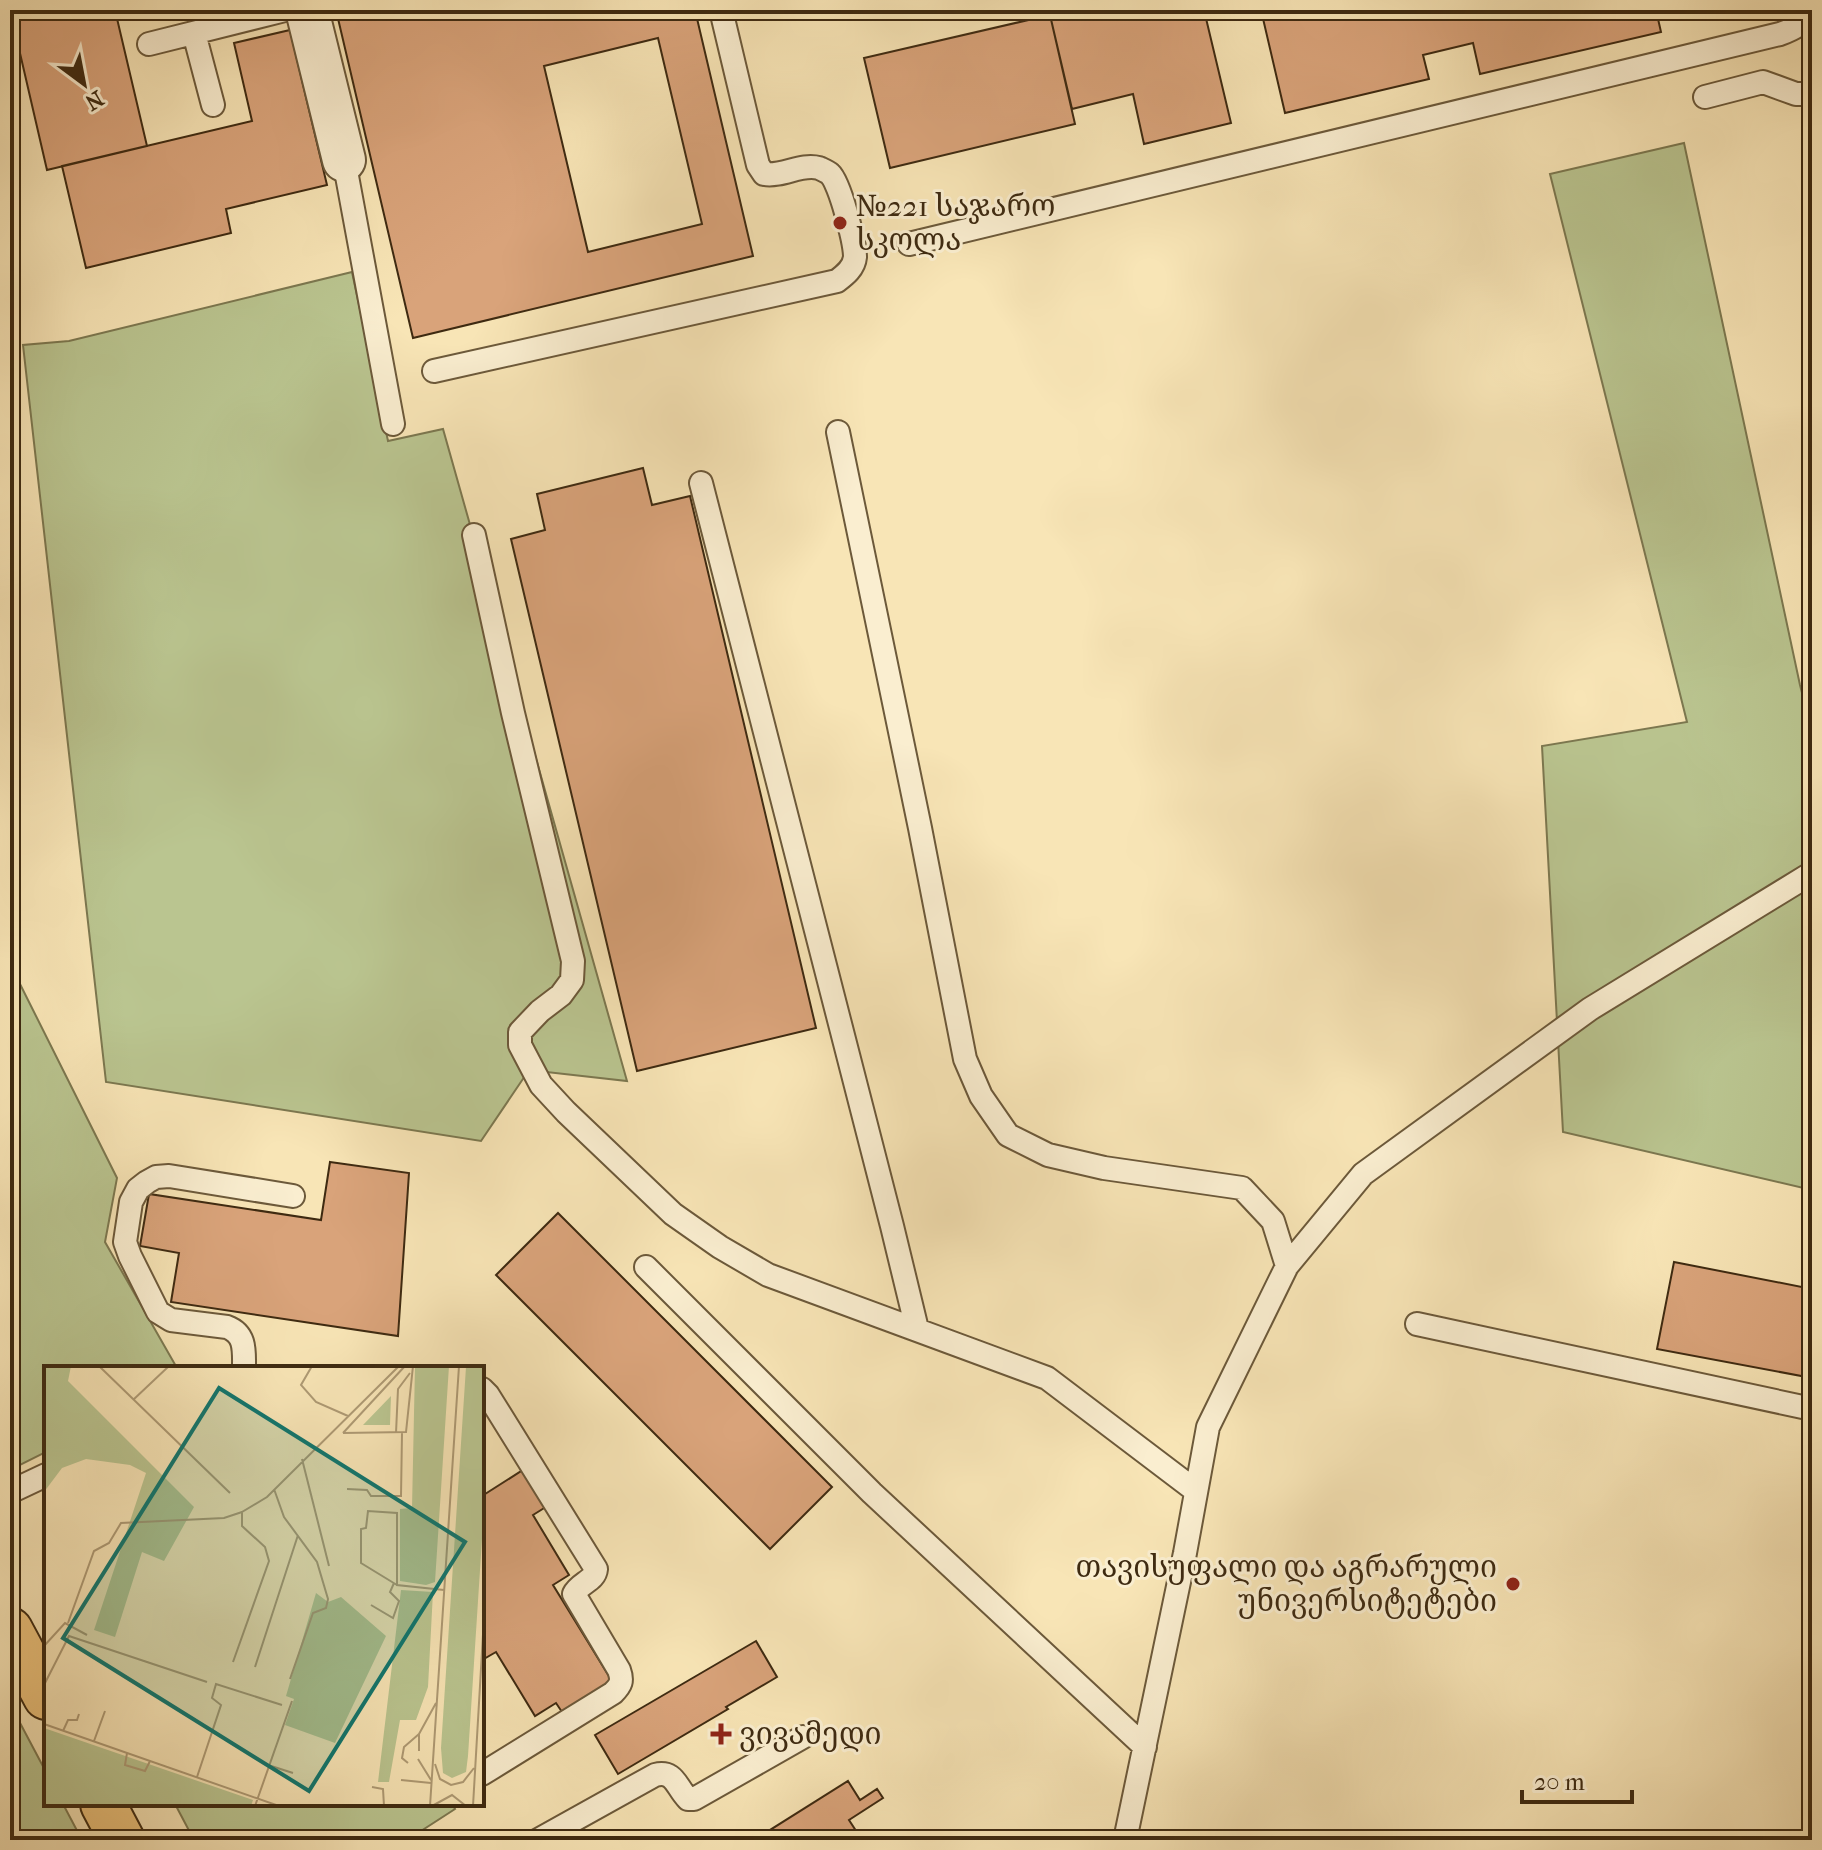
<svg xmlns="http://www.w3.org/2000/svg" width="1822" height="1850" font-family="'IM FELL French Canon','Noto Serif Georgian',serif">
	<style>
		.green { fill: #bac590; stroke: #7c7850; stroke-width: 2 }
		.building { fill: #d9a37a; stroke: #3e2a11; stroke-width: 2; fill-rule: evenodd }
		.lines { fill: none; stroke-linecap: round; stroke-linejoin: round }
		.lane-casing { stroke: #6c593a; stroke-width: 26 }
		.street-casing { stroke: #6c593a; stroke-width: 46 }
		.highway-casing { stroke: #3e2a11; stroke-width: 48 }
		.lane { stroke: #faeed0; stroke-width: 22 }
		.street { stroke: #faeed0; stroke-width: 42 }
		.highway { stroke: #ecc27b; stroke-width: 44 }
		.poi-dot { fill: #8f2418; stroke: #faeed0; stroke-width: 3 }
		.labels { text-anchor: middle; stroke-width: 6; stroke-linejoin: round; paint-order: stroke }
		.poi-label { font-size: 30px; fill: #3e2a11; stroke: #faeed0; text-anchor: start }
		.inset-road { fill: none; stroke: #ae9a74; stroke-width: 2 }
		.view { fill: #0f766e; fill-opacity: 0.15; stroke: #0f766e; stroke-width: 4 }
		.inset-edge { fill: none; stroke: #3e2a11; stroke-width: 4 }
	</style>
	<rect width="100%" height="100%" fill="#f8e5b6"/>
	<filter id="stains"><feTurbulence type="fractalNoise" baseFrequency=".0025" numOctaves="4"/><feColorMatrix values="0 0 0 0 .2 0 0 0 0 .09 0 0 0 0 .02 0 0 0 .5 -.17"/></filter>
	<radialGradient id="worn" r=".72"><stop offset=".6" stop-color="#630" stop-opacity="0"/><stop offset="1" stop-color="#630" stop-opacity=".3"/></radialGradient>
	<!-- green -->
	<path class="green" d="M1684,143L1800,685L1812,732V1190L1563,1132L1542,746L1687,722L1550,174Z
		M352,272L388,441L443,429L627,1081L529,1070L481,1141L106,1082L23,345L69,341Z
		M10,964L117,1178L105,1242L177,1368H46V1452L10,1470Z
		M10,1704L46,1772V1804H63L82,1840H10Z
		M175,1804H452L455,1809L407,1840H194Z"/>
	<!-- building -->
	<path class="building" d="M10,10H115L147,146L47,170Z
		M336,10H695L753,256L413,338ZM658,38L702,224L588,252L544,66Z
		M1027,10H1069L1030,19Z
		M1069,10H1204L1231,123L1144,144L1133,94L1072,109L1050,15Z
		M1261,10H1656L1661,32L1480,74L1473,43L1423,55L1429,79L1285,113Z
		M1050,15L1075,124L890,168L864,58Z
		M290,30L327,185L226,209L231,233L86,268L62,166L252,121L234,43Z
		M643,468L652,505L690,496L816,1028L637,1071L511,539L545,530L537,494Z
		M330,1162L409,1173L398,1336L171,1302L179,1253L140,1246L149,1194L321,1220Z
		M558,1213L832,1487L770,1549L496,1275Z
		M1674,1262L1812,1289V1378L1657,1349Z
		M526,1468L549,1505L533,1515L569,1575L553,1585L612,1681L562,1712L556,1703L535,1716L496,1652L482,1660V1496Z
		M756,1641L777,1677L726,1707L728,1709L618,1774L595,1735Z
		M848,1781L860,1800L877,1789L883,1798L849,1820L862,1840H754Z"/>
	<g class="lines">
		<!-- lane casing -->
		<g class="lane-casing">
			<path id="lane" d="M194,33L213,105
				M149,44L285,10
				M1705,97L1763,82L1796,94H1812
				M344,160L393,424
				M909,244L1780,34C1794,29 1802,25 1809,10
				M434,371L837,281C845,275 854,268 855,257C855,243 840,183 830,174C828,172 821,169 819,168C801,163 783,177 764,174L758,165L721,10
				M838,432L920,828L965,1059L981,1096L1008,1135L1048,1155L1104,1168L1242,1188L1273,1221L1287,1266L1208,1427L1185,1553L1125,1840
				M701,483L892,1226L917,1329
				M474,535L513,713L573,961L572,980L561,995L540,1011L520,1032V1045L541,1085L566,1112L673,1214L720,1247L768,1275L1047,1378L1196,1491
				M1287,1266L1363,1174L1590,1009L1812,873
				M646,1267L872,1493L1145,1747
				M1417,1324L1812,1409
				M244,1368C244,1351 246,1334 227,1327L171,1320L158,1312L130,1256L125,1242L131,1202L138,1189L147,1182L156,1177L169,1176L293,1196
				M482,1389L488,1395L596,1569C595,1581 579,1583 574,1594L619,1670C623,1681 621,1685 613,1693L482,1774
				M10,1492L46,1475
				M538,1840L655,1775C675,1770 676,1787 688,1799H694L803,1737"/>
		</g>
		<!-- street casing -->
		<g class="street-casing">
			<path id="street" d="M307,10L344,160"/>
		</g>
		<!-- highway casing -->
		<g class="highway-casing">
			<path id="highway" d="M10,1630L46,1697
				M103,1804L122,1840"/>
		</g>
		<!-- lane -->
		<use href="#lane" class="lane"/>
		<!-- street -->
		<use href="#street" class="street"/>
		<!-- highway -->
		<use href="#highway" class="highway"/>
	</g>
	<!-- markers -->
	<g class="poi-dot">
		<circle cx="840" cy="223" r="8"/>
		<circle cx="1513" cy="1584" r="8"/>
		<path d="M717 1722h8v8h8v8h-8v8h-8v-8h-8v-8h8z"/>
	</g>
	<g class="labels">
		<!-- poi labels -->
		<g class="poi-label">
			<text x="856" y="216">№221 საჯარო<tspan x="856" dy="34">სკოლა</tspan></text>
			<text x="1497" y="1577" text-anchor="end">თავისუფალი და აგრარული<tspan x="1497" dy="34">უნივერსიტეტები</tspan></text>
			<text x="739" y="1744">ვივამედი</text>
		</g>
	</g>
	<!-- overview -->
	<g transform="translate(44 1366)">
		<rect width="440" height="440" fill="#f8e5b6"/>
		<path d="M0,0H27L24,15L150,141L120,195L98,186L71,271L50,264L102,107L86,99L42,93L18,102L0,126ZM371,0H405L391,216L382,219L356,215V143L368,142ZM440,0V142L424,390L422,406L408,412L399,407L397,382L422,1ZM347,30L346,59H319ZM357,224L389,226L384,321L372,354H356L345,416H334ZM272,227L284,236L297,231L342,270L291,377L241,359L250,333L242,330ZM0,362L209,434L207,440H0Z" fill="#bac590"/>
		<path class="inset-road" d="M55,0L186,127M268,0L257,19L272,36L304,50M89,34L125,0M299,67L362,66L369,0M299,67L361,0M352,67L354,23L366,7M258,93L285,200M230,123L240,151L273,196L284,233L282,242L269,247L246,313M303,123L323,124L327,130H357L358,67M353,219L317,197V163L322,162L324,145L353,147V219L400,224M327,239L349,252L355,235L346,226L350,217M24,257L50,185L65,177L77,157L180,152L198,146M0,280L21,257L43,269M189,296L225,195L221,181L198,160V146L223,131L355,0M211,301L254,169M0,319L25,270L163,316M0,358L235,440M19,365L24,354H33L35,348M50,375L61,345M375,385V368L392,337M83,387L81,399L101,405L106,395M374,393L387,414M364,397L358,392L360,381L375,368M391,398L396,413L407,419L419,416L430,402M224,399L249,407M153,411L177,339L168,332L172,318L238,339M357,414L387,417M328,421L339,423L340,440M211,440L248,335M386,440L415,0M388,440L408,429L422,440M429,440L440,251"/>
		<path class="view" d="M175,22L421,176L265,425L19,272Z"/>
		<rect width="440" height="440" class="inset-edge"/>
	</g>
	<!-- margin -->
	<rect width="1822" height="1850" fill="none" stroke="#f8e5b6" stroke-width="40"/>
	<rect x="12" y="12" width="1798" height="1826" fill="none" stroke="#3e2a11" stroke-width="4"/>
	<rect x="20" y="20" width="1782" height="1810" fill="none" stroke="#3e2a11" stroke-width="2"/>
	<!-- north arrow -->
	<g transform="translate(84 84) rotate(148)" stroke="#faeed0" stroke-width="6" paint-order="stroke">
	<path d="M0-6L14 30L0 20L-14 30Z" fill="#3e2a11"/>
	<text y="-12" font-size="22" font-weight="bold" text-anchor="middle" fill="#3e2a11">N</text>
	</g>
	<!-- scale -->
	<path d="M1522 1790v12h110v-12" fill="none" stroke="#3e2a11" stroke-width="4"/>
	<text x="1534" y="1790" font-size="24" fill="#3e2a11" stroke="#faeed0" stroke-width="6" paint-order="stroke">20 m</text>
	<rect width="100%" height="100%" filter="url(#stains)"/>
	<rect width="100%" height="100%" fill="url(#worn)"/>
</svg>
